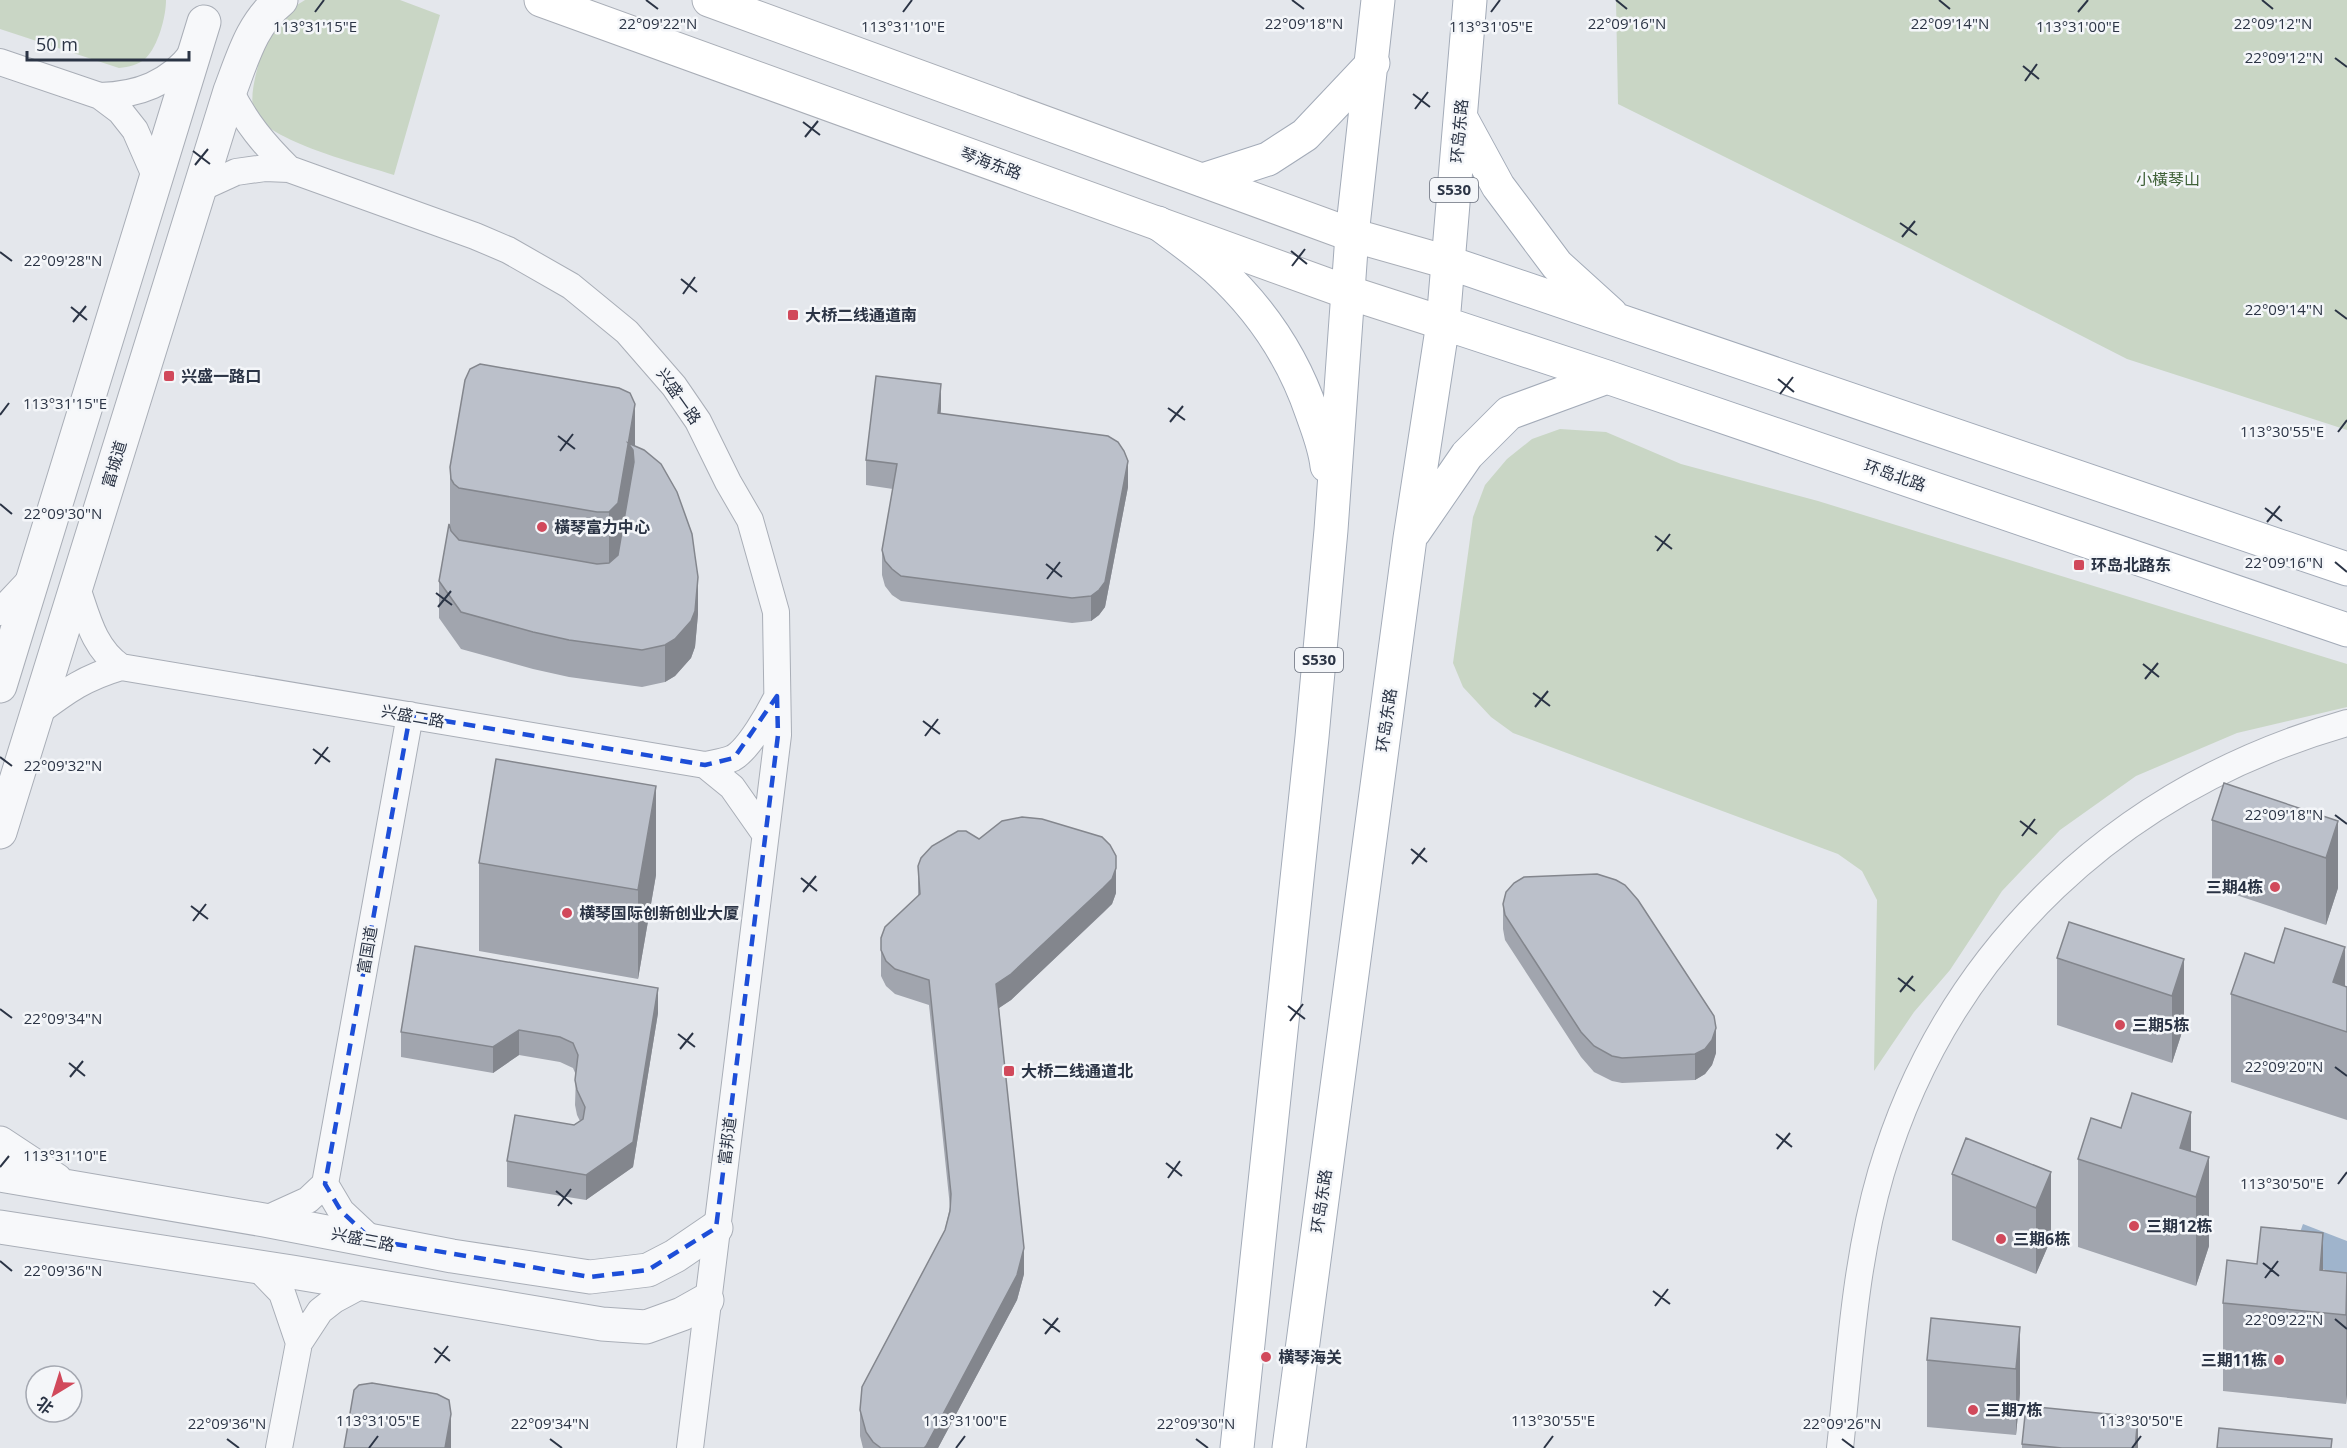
<svg xmlns="http://www.w3.org/2000/svg" width="2347" height="1448" font-family="'Open Sans','Noto Sans SC',sans-serif">
	<style>
		.green { fill: #c9d6c5 }
		.water { fill: #9fb4cc }
		.lines { fill: none; stroke-linecap: round; stroke-linejoin: round }
		.minor-casing { stroke: #a9aeb7; stroke-width: 28 }
		.tertiary-casing { stroke: #a9aeb7; stroke-width: 35 }
		.secondary-casing { stroke: #a9aeb7; stroke-width: 35 }
		.primary-casing { stroke: #a3abb8; stroke-width: 35 }
		.minor { stroke: #f7f8fa; stroke-width: 26 }
		.tertiary { stroke: #f7f8fa; stroke-width: 33 }
		.secondary { stroke: #fff; stroke-width: 33 }
		.primary { stroke: #fff; stroke-width: 33 }
		.wall { fill: #a1a5ae }
		.shaded-wall { fill: #83868d }
		.building { fill: #bbc0ca; stroke: #83868d; stroke-width: 1.5 }
		.marked { fill: none; stroke: #1d4ed8; stroke-width: 4.5; stroke-dasharray: 12 8; stroke-linejoin: round }
		.ticks { fill: none; stroke: #2b3445; stroke-width: 2 }
		.poi-dot { fill: #d1495b; stroke: #f4f6f9; stroke-width: 2 }
		.labels { text-anchor: middle; stroke-width: 5; stroke-linejoin: round; paint-order: stroke }
		.shield { fill: #f4f6f9; stroke: #676e7b; stroke-width: 1.5 }
		.shield-label { font-size: 15px; font-weight: bold; fill: #2b3445 }
		.street-label { font-size: 16px; fill: #2b3445; stroke: #f4f6f9 }
		.park-label { font-size: 16px; fill: #3f6138; stroke: #f4f6f9 }
		.poi-label { font-size: 16px; font-weight: bold; fill: #2b3445; stroke: #f4f6f9; text-anchor: start }
		.ticks-label { font-size: 15px; text-anchor: middle; fill: #2b3445; stroke: #f4f6f9; stroke-width: 5; stroke-linejoin: round; paint-order: stroke }
	</style>
	<rect width="100%" height="100%" fill="#e4e7ec"/>
	<!-- green -->
	<path class="green" d="M0,0H166C166,17 158,46 146,58C138,65 129,67 119,68L0,29Z
		M305,0H400L440,15L394,175C364,165 265,141 254,111C250,99 254,82 257,70C261,51 271,28 286,13C291,8 299,4 305,0Z
		M1616,0H2347V430L2127,359L1911,249L1618,104Z
		M1560,429L1606,432L1681,464L1818,501L2347,664V707L2237,733L2136,776L2060,830L2002,891L1950,970L1914,1012L1874,1071L1877,900L1862,871L1838,854L1513,733L1491,717L1463,687L1453,663L1473,517L1485,485L1507,459L1532,439Z"/>
	<!-- water -->
	<path class="water" d="M2303,1224L2347,1241V1278L2291,1257Z"/>
	<g class="lines">
		<!-- minor casing -->
		<g class="minor-casing">
			<path id="minor" d="M0,62L100,96L120,111L135,130L156,178
				M100,96C138,95 169,84 193,52
				M289,169L475,236L508,250L571,286L627,332L674,386L698,421L728,482L750,520L776,612L778,735L690,1448
				M201,188L236,172L265,168L289,169C263,143 247,124 230,91
				M76,585C87,616 93,648 121,667L705,765C714,763 725,762 733,758C749,749 769,713 777,697
				M0,612L32,578
				M37,713C68,690 84,678 121,667
				M705,765L732,787L765,834
				M325,1184L410,715
				M264,1220L308,1200L325,1184L341,1211L372,1240
				M256,1266L282,1293L299,1343L320,1311L334,1300L362,1285
				M279,1448L299,1343
				M1840,1448C1850,1356 1855,1262 1881,1173C1948,946 2122,787 2347,723"/>
		</g>
		<!-- tertiary casing -->
		<g class="tertiary-casing">
			<path id="tertiary" d="M0,686L204,22
				M0,832L230,91C243,57 252,23 281,0
				M0,1143L56,1180
				M0,1175L264,1220L452,1256L590,1277L648,1270L675,1256L716,1228
				M0,1227L292,1272L602,1324L646,1327L682,1314L707,1300"/>
		</g>
		<!-- secondary casing -->
		<g class="secondary-casing">
			<path id="secondary" d="M541,0L1347,292L1443,323
				M709,0L1352,235L1447,262"/>
		</g>
		<!-- primary casing -->
		<g class="primary-casing">
			<path id="primary" d="M1461,118L1498,186L1557,265L1611,314
				M1203,180L1268,159L1305,135L1373,63
				M1158,223C1178,238 1198,252 1216,268C1260,308 1293,357 1312,413C1318,430 1325,447 1327,466
				M1447,262L2347,569
				M1443,323L1607,377L2347,630
				M1414,532L1467,455L1509,413L1607,377
				M1237,1448L1312,737L1331,530L1352,235L1378,0
				M1289,1448L1410,538L1443,323L1470,0"/>
		</g>
		<!-- minor -->
		<use href="#minor" class="minor"/>
		<!-- tertiary -->
		<use href="#tertiary" class="tertiary"/>
		<!-- secondary -->
		<use href="#secondary" class="secondary"/>
		<!-- primary -->
		<use href="#primary" class="primary"/>
	</g>
	<!-- wall -->
	<path class="wall" d="M941,409L940,414L1128,487L1105,607L1099,615L1091,621L1072,623L901,601L892,595L885,586L882,575V550L893,489L866,485V460Z
		M635,446L698,614L695,647L691,658L675,676L665,682L642,687L569,677L533,669L461,649L439,618V581L450,528V467Z
		M2212,820L2338,821V888L2326,925L2212,887Z
		M979,839L1116,893L1112,904L1103,913L1011,1000L999,1008L1024,1274L1017,1300L938,1448H863L860,1436V1410L945,1230L950,1207L929,1005L895,994L886,986L881,976V938L918,896V866Z
		M479,863L656,875L638,979L479,951Z
		M1503,904L1716,1053L1712,1065L1705,1074L1695,1080L1622,1083L1612,1081L1594,1072L1581,1057L1505,940L1503,929Z
		M2057,958L2184,959V1026L2172,1063L2057,1025Z
		M2345,986L2347,987V1120L2231,1082V994Z
		M658,1013L633,1167L586,1200L507,1187V1161L580,1121L577,1115L575,1105L576,1075L573,1068L560,1062L519,1055L493,1073L401,1057V1032Z
		M2191,1151L2209,1246L2196,1286L2078,1247V1159Z
		M2051,1172V1239L2036,1274L1952,1240V1174Z
		M2323,1270L2347,1273V1394L2346,1404L2223,1391V1303Z
		M2020,1327V1393L2016,1435L1927,1427V1360Z
		M2022,1444L2138,1448H2022Z"/>
	<!-- shaded-wall -->
	<path class="shaded-wall" d="M941,384V409L938,439V413Z
		M635,404V492L609,600V512Z
		M1128,461V487L1105,607L1099,615L1091,621V596Z
		M698,577V614L695,647L691,658L675,676L665,682V645Z
		M656,786V875L638,979V890Z
		M2338,821V888L2326,925V858Z
		M1116,868V893L1112,904L1011,1000L996,1010V984Z
		M2345,947V1031L2333,982Z
		M2184,959V1026L2172,1063V996Z
		M658,988V1013L633,1167L586,1200V1175Z
		M1716,1028V1053L1712,1065L1705,1074L1695,1080V1054Z
		M519,1030V1055L493,1073V1047Z
		M2191,1112V1196L2180,1148Z
		M2209,1157V1246L2196,1286V1197Z
		M2051,1172V1239L2036,1274V1208Z
		M2323,1233V1313L2320,1270Z
		M1024,1248V1274L1017,1300L938,1448H924Z
		M2347,1305V1394L2346,1404V1315Z
		M2020,1327V1393L2016,1435V1369Z
		M451,1414V1448H445Z
		M2138,1417V1448H2135Z"/>
	<!-- building -->
	<path class="building" d="M480,364L619,388L630,393L635,404L618,503L609,512H597L459,488L454,484L451,479L450,467L465,380L470,369Z
		M876,376L941,384L938,413L1108,436L1118,442L1124,451L1128,461L1105,582L1099,590L1091,596L1072,598L901,576L892,569L885,561L882,550L897,464L866,460Z
		M628,443L644,450L661,464L677,492L692,534L695,556L698,577L695,611L691,621L675,639L665,645L642,650L569,640L533,632L461,612L439,581L449,524L451,531L459,540L597,564L609,563L618,555L634,462L633,450Z
		M496,759L656,786L638,890L479,863Z
		M2224,783L2338,821L2326,858L2212,820Z
		M1022,817L1042,819L1102,837L1110,845L1116,856V868L1112,879L1103,888L1011,974L996,984L1024,1248L1017,1275L926,1446L924,1448H881L873,1442L866,1432L860,1410L862,1387L945,1230L950,1211L951,1194L929,980L895,969L886,961L881,950V938L885,927L920,894L918,866L921,858L932,846L958,831H966L979,839L1002,821Z
		M1597,874L1616,880L1625,885L1638,900L1714,1016L1716,1028L1712,1040L1705,1049L1695,1054L1622,1058L1612,1056L1594,1046L1581,1032L1505,915L1503,904L1506,892L1514,883L1524,877Z
		M2069,922L2184,959L2172,996L2057,958Z
		M2285,928L2345,947L2333,982L2347,987V1032L2231,994L2245,953L2274,963Z
		M415,946L658,988L633,1142L586,1175L507,1161L515,1115L574,1125L583,1119L585,1107L577,1090L575,1080L578,1055L573,1043L560,1037L519,1030L493,1047L401,1032Z
		M2132,1093L2191,1112L2180,1148L2209,1157L2196,1197L2078,1159L2091,1118L2121,1128Z
		M1966,1138L2051,1172L2036,1208L1952,1174Z
		M2261,1227L2323,1233L2320,1270L2347,1273L2346,1315L2223,1303L2227,1260L2257,1264Z
		M1931,1318L2020,1327L2016,1369L1927,1360Z
		M372,1383L437,1394L449,1400L451,1414L445,1448H344L354,1390L359,1385Z
		M2026,1406L2138,1417L2135,1448H2062L2022,1444Z
		M2219,1428L2332,1439L2331,1448H2217Z"/>
	<!-- marked area -->
	<path class="marked" d="M777,696L778,735L716,1228L648,1270L590,1277L372,1240L341,1211L325,1184L410,715L705,765L734,758Z"/>
	<!-- ticks -->
	<path class="ticks" d="M646,0L658,9M1292,0L1304,9M1616,0L1627,9M1939,0L1950,9M2262,0L2273,9M315,12L324,0M903,12L912,0M1491,12L1500,0M2078,12L2088,0M2335,58L2347,67M2023,66L2039,79M2025,81L2037,64M1413,94L1430,107M1415,109L1428,92M803,122L820,135M805,137L818,121M193,151L210,164M195,165L208,149M1900,223L1917,235M1902,237L1915,221M1291,251L1307,264M0,252L12,261M1292,266L1305,249M681,279L697,292M683,294L695,277M71,307L87,320M2335,310L2347,319M73,322L86,306M1778,379L1794,392M1780,394L1793,377M1168,408L1185,420M0,415L9,403M1170,422L1183,406M2338,432L2347,420M558,436L575,449M560,451L573,434M0,504L12,514M2265,508L2282,521M2267,522L2280,506M1655,536L1672,549M1657,551L1670,534M2335,562L2347,572M1046,564L1062,577M1047,579L1060,562M436,593L452,605M438,607L451,591M2143,664L2159,677M2145,679L2158,663M1533,693L1550,706M1535,707L1548,691M923,721L940,734M925,736L938,719M313,749L330,762M0,757L12,766M315,764L328,747M2335,815L2347,824M2020,821L2037,834M2022,836L2035,819M1411,849L1427,862M1412,864L1425,848M801,878L817,891M803,892L816,876M191,906L208,919M193,921L206,904M1898,978L1915,991M1900,992L1913,976M1288,1006L1305,1019M0,1009L12,1018M1290,1021L1303,1004M678,1034L695,1047M680,1049L693,1033M69,1063L85,1076M2335,1067L2347,1076M70,1077L83,1061M1776,1134L1792,1147M1777,1149L1790,1133M1166,1163L1182,1176M0,1167L9,1156M1168,1178L1180,1161M2338,1184L2347,1172M556,1191L572,1204M558,1206L571,1189M0,1261L12,1271M2263,1263L2279,1276M2265,1278L2278,1261M1653,1291L1670,1304M1655,1306L1668,1289M1043,1319L1060,1332M2335,1319L2347,1329M1045,1334L1058,1318M434,1348L450,1361M435,1363L448,1346M227,1439L239,1448M550,1439L562,1448M1196,1439L1208,1448M1842,1439L1854,1448M369,1448L378,1436M956,1448L965,1436M1544,1448L1553,1436M2132,1448L2141,1436"/>
	<!-- markers -->
	<g class="poi-dot">
		<rect x="787" y="309" width="12" height="12" rx="3"/>
		<rect x="163" y="370" width="12" height="12" rx="3"/>
		<circle cx="542" cy="527" r="6"/>
		<rect x="2073" y="559" width="12" height="12" rx="3"/>
		<circle cx="2275" cy="887" r="6"/>
		<circle cx="567" cy="913" r="6"/>
		<circle cx="2120" cy="1025" r="6"/>
		<rect x="1003" y="1065" width="12" height="12" rx="3"/>
		<circle cx="2134" cy="1226" r="6"/>
		<circle cx="2001" cy="1239" r="6"/>
		<circle cx="1266" cy="1357" r="6"/>
		<circle cx="2279" cy="1360" r="6"/>
		<circle cx="1973" cy="1410" r="6"/>
	</g>
	<g class="labels">
		<!-- shield labels -->
		<g class="shield">
			<rect x="1430" y="178" width="48" height="24" rx="4.5"/>
			<rect x="1295" y="648" width="48" height="24" rx="4.5"/>
		</g>
		<g class="shield-label">
			<text x="1454" y="195">S530</text>
			<text x="1319" y="665">S530</text>
		</g>
		<!-- street labels -->
		<g class="street-label">
			<text transform="translate(1459 131) rotate(-85)" y="6">环岛东路</text>
			<text transform="translate(991 163) rotate(20)" y="6">琴海东路</text>
			<text transform="translate(679 396) rotate(55)" y="6">兴盛一路</text>
			<text transform="translate(114 464) rotate(-73)" y="6">富城道</text>
			<text transform="translate(1895 475) rotate(19)" y="6">环岛北路</text>
			<text transform="translate(413 716) rotate(10)" y="6">兴盛二路</text>
			<text transform="translate(1386 720) rotate(-82)" y="6">环岛东路</text>
			<text transform="translate(367 950) rotate(-80)" y="6">富国道</text>
			<text transform="translate(727 1141) rotate(-83)" y="6">富邦道</text>
			<text transform="translate(1321 1201) rotate(-82)" y="6">环岛东路</text>
			<text transform="translate(363 1239) rotate(11)" y="6">兴盛三路</text>
		</g>
		<!-- park labels -->
		<g class="park-label">
			<text x="2168" y="185">小橫琴山</text>
		</g>
		<!-- poi labels -->
		<g class="poi-label">
			<text x="805" y="321">大桥二线通道南</text>
			<text x="181" y="382">兴盛一路口</text>
			<text x="554" y="533">橫琴富力中心</text>
			<text x="2091" y="571">环岛北路东</text>
			<text x="2263" y="893" text-anchor="end">三期4栋</text>
			<text x="579" y="919">横琴国际创新创业大厦</text>
			<text x="2132" y="1031">三期5栋</text>
			<text x="1021" y="1077">大桥二线通道北</text>
			<text x="2146" y="1232">三期12栋</text>
			<text x="2013" y="1245">三期6栋</text>
			<text x="1278" y="1363">横琴海关</text>
			<text x="2267" y="1366" text-anchor="end">三期11栋</text>
			<text x="1985" y="1416">三期7栋</text>
		</g>
	</g>
	<g class="ticks-label">
		<text x="2273" y="29">22°09'12"N</text>
		<text x="1627" y="29">22°09'16"N</text>
		<text x="658" y="29">22°09'22"N</text>
		<text x="1304" y="29">22°09'18"N</text>
		<text x="1950" y="29">22°09'14"N</text>
		<text x="315" y="32">113°31'15"E</text>
		<text x="903" y="32">113°31'10"E</text>
		<text x="1491" y="32">113°31'05"E</text>
		<text x="2078" y="32">113°31'00"E</text>
		<text x="2284" y="63">22°09'12"N</text>
		<text x="63" y="266">22°09'28"N</text>
		<text x="2284" y="315">22°09'14"N</text>
		<text x="65" y="409">113°31'15"E</text>
		<text x="2282" y="437">113°30'55"E</text>
		<text x="63" y="519">22°09'30"N</text>
		<text x="2284" y="568">22°09'16"N</text>
		<text x="63" y="771">22°09'32"N</text>
		<text x="2284" y="820">22°09'18"N</text>
		<text x="63" y="1024">22°09'34"N</text>
		<text x="2284" y="1072">22°09'20"N</text>
		<text x="65" y="1161">113°31'10"E</text>
		<text x="2282" y="1189">113°30'50"E</text>
		<text x="63" y="1276">22°09'36"N</text>
		<text x="2284" y="1325">22°09'22"N</text>
		<text x="378" y="1426">113°31'05"E</text>
		<text x="965" y="1426">113°31'00"E</text>
		<text x="1553" y="1426">113°30'55"E</text>
		<text x="2141" y="1426">113°30'50"E</text>
		<text x="227" y="1429">22°09'36"N</text>
		<text x="550" y="1429">22°09'34"N</text>
		<text x="1196" y="1429">22°09'30"N</text>
		<text x="1842" y="1429">22°09'26"N</text>
	</g>
	<!-- north arrow -->
	<g transform="translate(54 1394) rotate(218)"><circle r="28" fill="#f4f6f9" stroke="#a4a8b1" stroke-width="1.5"/>
	<path d="M0-4.5L10 22L0 15L-10 22Z" fill="#d1495b"/>
	<text y="-9" font-size="16" font-weight="bold" text-anchor="middle" fill="#2b3445">北</text>
	</g>
	<!-- scale -->
	<path d="M27 51v9h162v-9" fill="none" stroke="#2b3445" stroke-width="3"/>
	<text x="36" y="51" font-size="18" fill="#2b3445" stroke="#f4f6f9" stroke-width="4.5" paint-order="stroke">50 m</text>
</svg>
